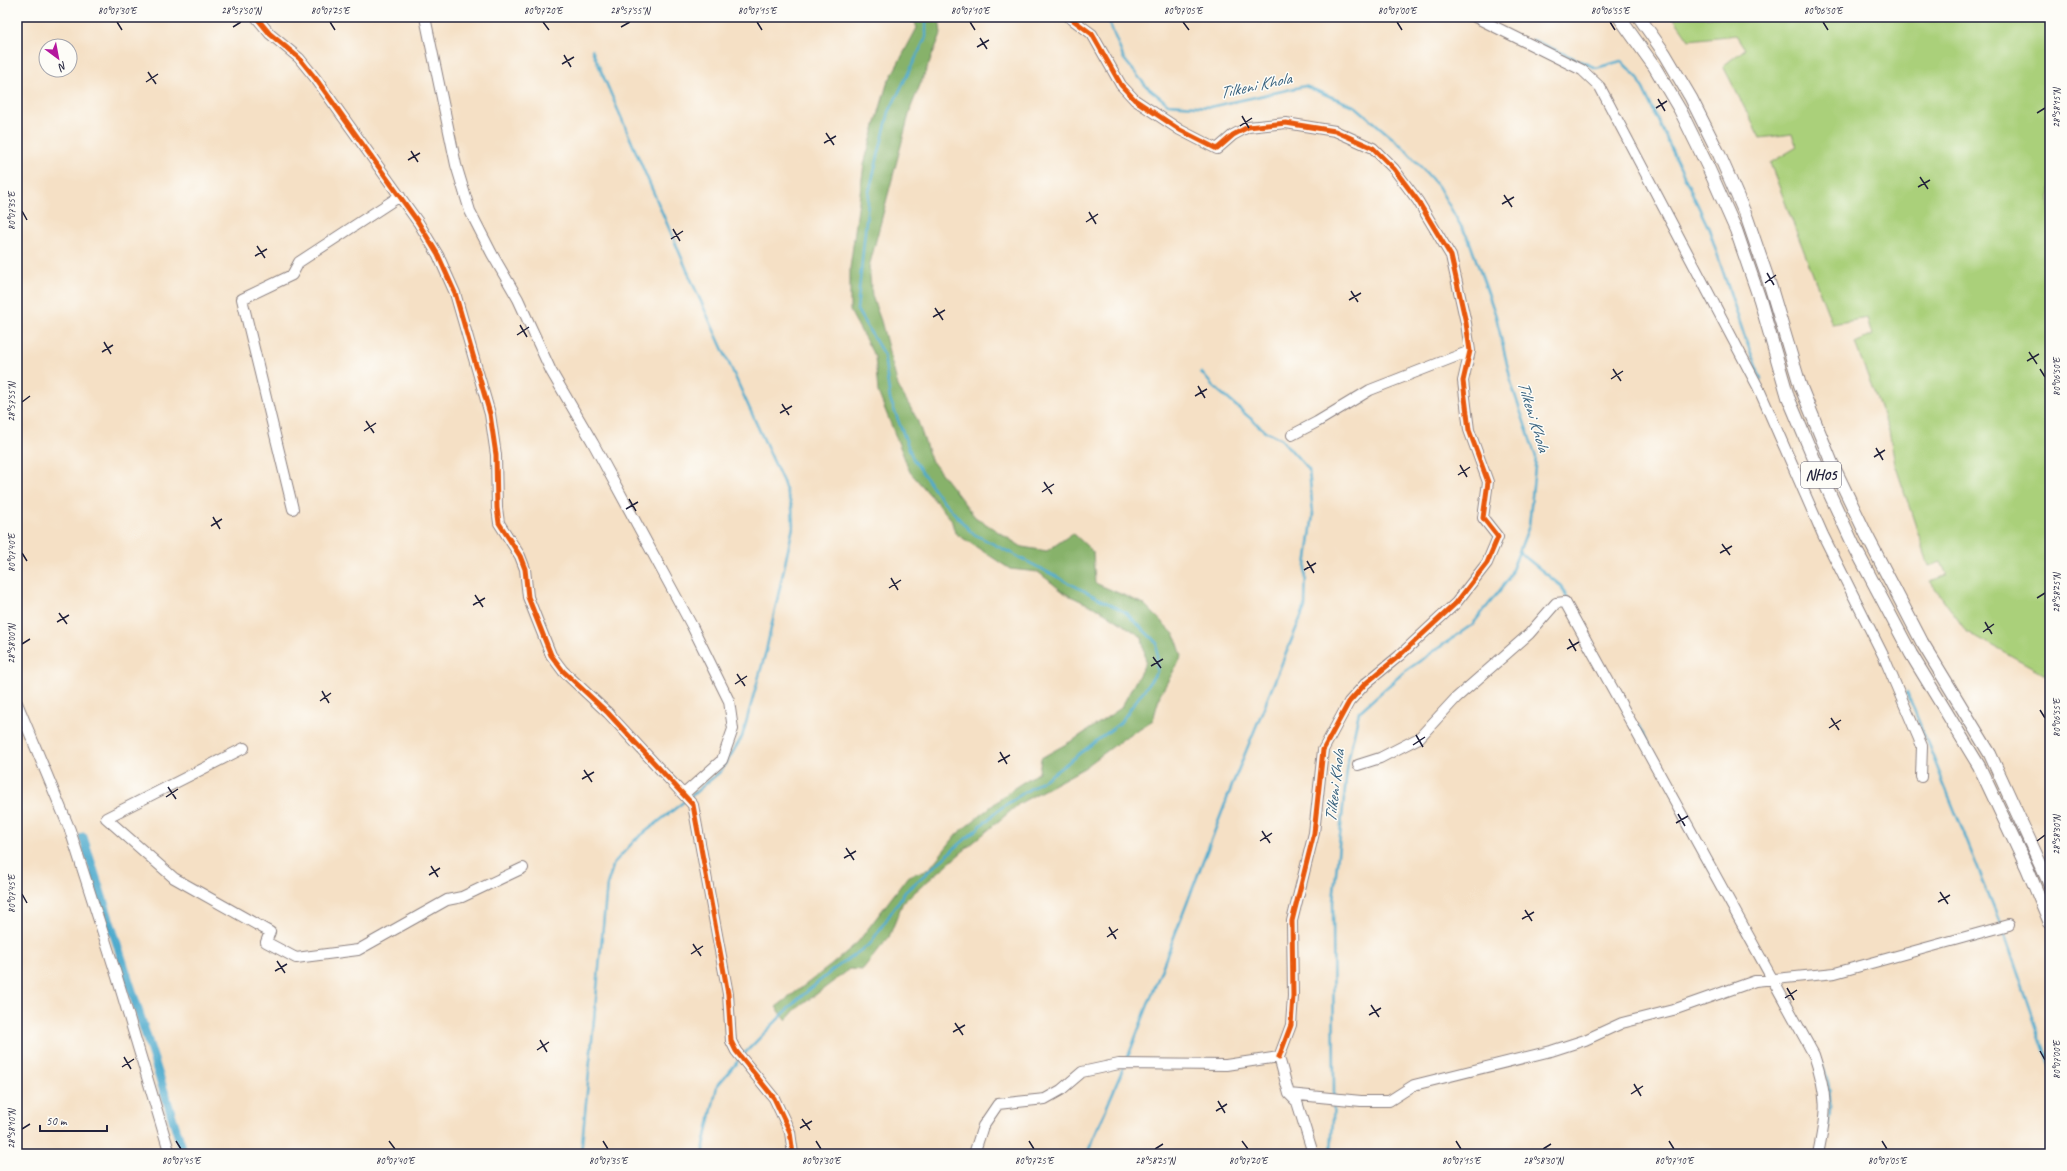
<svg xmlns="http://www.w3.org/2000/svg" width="2067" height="1171" font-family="Caveat,sans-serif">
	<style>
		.green { fill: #aad07a; stroke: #66795a }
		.forest { fill: #87b26a; stroke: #546a52 }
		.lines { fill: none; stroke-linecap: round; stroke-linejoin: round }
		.stream { stroke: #4fabcd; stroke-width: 2.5 }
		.canal { stroke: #4fabcd; stroke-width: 9 }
		.minor-casing { stroke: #8c8180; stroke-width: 12 }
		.major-casing { stroke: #8c8180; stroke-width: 14 }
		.minor { stroke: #fff; stroke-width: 10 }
		.major { stroke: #fff; stroke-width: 12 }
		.cycleway-casing { stroke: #fdfcf7; stroke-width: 8 }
		.cycleway { stroke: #e8590c; stroke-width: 5 }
		.ticks { fill: none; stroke: #22223b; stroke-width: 1.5 }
		.labels { text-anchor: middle; stroke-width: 3; stroke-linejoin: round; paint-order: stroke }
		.shield { fill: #fdfcf7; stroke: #646373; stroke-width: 1 }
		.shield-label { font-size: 15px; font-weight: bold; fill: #22223b }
		.water-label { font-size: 17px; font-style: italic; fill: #36607d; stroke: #fdfcf7 }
		.neatline { fill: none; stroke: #22223b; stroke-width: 1.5 }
		.ticks-label { font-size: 10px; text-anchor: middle; fill: #22223b }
	</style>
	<rect width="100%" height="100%" fill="#fdfcf7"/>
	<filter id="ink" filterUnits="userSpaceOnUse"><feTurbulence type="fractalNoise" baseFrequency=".025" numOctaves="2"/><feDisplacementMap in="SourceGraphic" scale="8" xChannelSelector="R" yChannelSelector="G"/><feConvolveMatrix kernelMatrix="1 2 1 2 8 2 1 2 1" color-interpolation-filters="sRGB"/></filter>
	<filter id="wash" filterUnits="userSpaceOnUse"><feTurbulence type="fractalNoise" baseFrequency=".012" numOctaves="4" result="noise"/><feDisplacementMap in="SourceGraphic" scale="16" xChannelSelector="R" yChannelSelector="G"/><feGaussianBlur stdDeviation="0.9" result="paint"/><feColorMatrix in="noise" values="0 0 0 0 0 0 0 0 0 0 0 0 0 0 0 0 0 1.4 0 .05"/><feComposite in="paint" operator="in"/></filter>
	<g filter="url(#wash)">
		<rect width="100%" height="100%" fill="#f5e0c5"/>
		<!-- green -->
		<path class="green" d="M1673,17H2050V677L1966,631L1930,581L1947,575L1941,562L1929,566L1895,464L1889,431L1855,343L1872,335L1867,318L1832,324L1770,163L1797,147L1792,134L1760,138L1723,66L1745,49L1736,35L1689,40Z"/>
		<!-- forest -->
		<path class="forest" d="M913,17H939L941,34L911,107L869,267L872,296L881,321L898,386L917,419L931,460L975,517L1022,547L1047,551L1073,533L1093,552L1095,583L1144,604L1175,635L1182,656L1160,695L1153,720L1123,739L1084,768L1020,803L903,902L889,937L862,970L850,969L795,1010L786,1020L776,1007L830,966L858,942L908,876L929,869L957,834L1014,788L1039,772L1041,758L1075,739L1121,708L1146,662L1142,637L1104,612L1066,594L1038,572L1010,569L955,533L951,519L910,472L878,392L875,357L850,311V268L864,164L887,84L917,28Z"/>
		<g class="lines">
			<!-- stream -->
			<path class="stream" d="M1107,17L1124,59L1146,86L1168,104L1210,107L1305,86L1356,107L1403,147L1438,186L1469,240L1496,316L1512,386L1536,457L1529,526L1508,580L1473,624L1404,672L1359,712L1348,761L1333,901L1334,1096
				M1533,40L1596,68L1621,61L1638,78L1709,229L1744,335L1761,379
				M592,50L693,284L783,482L792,507L793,527L766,651L742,737L721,771L690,797
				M1519,552L1561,586L1568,600
				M1907,692L2001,926
				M1639,726L1659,762
				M2003,930L2050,1067
				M742,1056L797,1000L834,969L870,944L905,892L1001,808L1054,773L1120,723L1157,672V643L1125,612L972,533L938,495L913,459L890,399L884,355L857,310L869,192L889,112L926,37V17
				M1126,1062L1235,778L1305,607L1306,566L1313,514L1309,470L1281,439L1265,431L1213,386L1201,372
				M1822,1065C1836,1093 1829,1124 1823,1154
				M581,1154L607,885L614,863L635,840L686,800
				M704,1154V1146L717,1086L739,1060
				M1087,1154L1124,1066
				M1331,1154L1334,1101"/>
			<!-- canal -->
			<path class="canal" d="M83,837L184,1154"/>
		</g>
	</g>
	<g filter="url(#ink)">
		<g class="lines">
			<!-- minor casing -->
			<g class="minor-casing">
				<path id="minor" d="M256,17L270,34L299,58L316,79L418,222L438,255L455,293L490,414L496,455L497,508L499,523L520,556L525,569L528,597L551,655L563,671L608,713L693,805L728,994L731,1041L736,1051L774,1098L790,1132L793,1154
					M425,17L456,165L470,211L492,254L518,299L551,371L593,443L692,626L729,701L733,729L722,760L684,794
					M1069,17L1092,34L1121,85L1135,100L1180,130L1217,149L1233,135L1248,127L1286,123L1335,131L1373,148L1394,169L1418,201L1451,256L1466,323L1470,351L1463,381L1469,430L1488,482L1483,518L1498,537L1487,563L1456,603L1399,656L1365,684L1349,702L1323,750L1314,833L1292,921L1293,996L1291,1025L1279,1057
					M1475,17L1582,70L1600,87L1758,387L1823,535L1883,655L1922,746L1921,777
					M1292,435L1317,422L1370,390L1470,351
					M293,509L242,299L292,275L299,262L400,196
					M17,703L70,830L117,977L170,1154
					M244,748L106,818L174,878L270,932L266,942L296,958L358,950L447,900L462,897L523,868
					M1358,765L1380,758L1419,738L1456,698L1529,634L1556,603L1565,602L1814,1055C1828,1096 1827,1112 1818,1154
					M1289,1094L1361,1101H1389L1414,1085L1551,1051L1585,1040L1622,1023L1673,1010L1755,981L1835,973L2009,925
					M974,1154L983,1126L998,1104L1045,1099L1061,1090L1082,1072L1119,1064L1226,1065L1279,1057L1289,1094L1297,1102L1311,1147L1310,1154"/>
			</g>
			<!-- major casing -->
			<g class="major-casing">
				<path id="major" d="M1619,17L1654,66L1680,110L1708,167L1736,230L1760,300L1788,397L1820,473L1854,546L1911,654L1979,766L2027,868L2050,923
					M1639,17L1665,54L1691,98L1719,154L1747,218L1771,288L1800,385L1831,461L1866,534L1922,642L1990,754L2050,885"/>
			</g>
			<!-- minor -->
			<use href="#minor" class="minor"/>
			<!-- major -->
			<use href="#major" class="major"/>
			<!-- cycleway casing -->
			<g class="cycleway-casing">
				<path id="cycleway" d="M256,17L270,34L299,58L316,79L418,222L438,255L455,293L490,414L496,455L497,508L499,523L520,556L525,569L528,597L551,655L563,671L608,713L693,805L728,994L731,1041L736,1051L774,1098L790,1132L793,1154
					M1069,17L1092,34L1121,85L1135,100L1180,130L1217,149L1233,135L1248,127L1286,123L1335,131L1373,148L1394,169L1418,201L1451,256L1466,323L1470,351L1463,381L1469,430L1488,482L1483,518L1498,537L1487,563L1456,603L1399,656L1365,684L1349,702L1323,750L1314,833L1292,921L1293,996L1291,1025L1279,1057"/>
			</g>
			<!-- cycleway -->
			<use href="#cycleway" class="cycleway"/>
		</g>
	</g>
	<!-- ticks -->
	<path class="ticks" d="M117,22L122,30M330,22L335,30M543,22L549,30M757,22L762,30M970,22L975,30M1183,22L1189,30M1397,22L1402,30M1610,22L1615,30M1823,22L1828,30M233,27L241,22M621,27L630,22M980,38L987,49M977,47L989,40M564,55L571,67M562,64L574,57M148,72L156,84M146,82L158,74M1658,99L1665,111M1656,108L1667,101M2037,113L2045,108M1242,116L1249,128M1240,126L1252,118M826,133L834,145M824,143L836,136M411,151L418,162M408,160L420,153M1920,177L1928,189M1918,187L1930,180M1504,195L1512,207M1502,204L1514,197M22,211L27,220M1089,212L1096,224M1086,222L1098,214M673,229L680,241M671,239L683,231M257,246L265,258M255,256L267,249M1767,273L1774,285M1765,283L1776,275M1351,291L1358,302M1349,300L1361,293M935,308L943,320M933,317L945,310M520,325L527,337M517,335L529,327M104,342L111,354M102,352L113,345M2029,352L2037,364M2027,361L2039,354M1613,369L1621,381M2040,369L2045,377M1611,379L1623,371M1198,386L1205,398M1195,396L1207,389M22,402L30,396M782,404L789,415M780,413L792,406M366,421L374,433M364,431L376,423M1876,448L1883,460M1874,457L1885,450M1460,465L1467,477M1458,475L1470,467M1044,482L1052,494M1042,492L1054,484M629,499L636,511M626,509L638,502M213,517L220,529M211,526L222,519M1722,544L1730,555M22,553L27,561M1720,553L1732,546M1307,561L1314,573M1304,570L1316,563M891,578L898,590M889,588L901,580M475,595L483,607M2037,598L2045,593M473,605L485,598M59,613L67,624M57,622L69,615M1985,622L1992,634M1983,632L1994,624M1569,639L1576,651M22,644L30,639M1567,649L1579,642M1153,657L1161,668M1151,666L1163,659M737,674L745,686M735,684L747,676M322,691L329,703M320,701L331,693M2040,710L2045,718M1831,718L1839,730M1829,728L1841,720M1416,735L1423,747M1413,745L1425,737M1000,752L1007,764M998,762L1010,755M584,770L592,782M582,779L594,772M168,787L176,799M166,797L178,789M1678,814L1685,826M1676,823L1688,816M1262,831L1270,843M1260,841L1272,833M2037,841L2045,835M846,848L854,860M844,858L856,851M431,866L438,877M429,875L440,868M1940,892L1948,904M22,894L27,903M1938,902L1950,895M1525,910L1532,921M1522,919L1534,912M1109,927L1116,939M1107,937L1118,929M693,944L701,956M691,954L703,946M277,961L285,973M275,971L287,964M1787,988L1794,1000M1785,998L1797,990M1371,1005L1379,1017M1369,1015L1381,1008M955,1023L963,1035M953,1032L965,1025M540,1040L547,1052M537,1050L549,1042M2040,1051L2045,1060M124,1057L131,1069M122,1067L134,1059M1634,1084L1641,1096M1631,1094L1643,1086M1218,1101L1225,1113M1216,1111L1227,1104M802,1119L810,1130M800,1128L812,1121M22,1129L30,1124M176,1141L181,1149M389,1141L395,1149M603,1141L608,1149M816,1141L821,1149M1029,1141L1034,1149M1242,1141L1248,1149M1456,1141L1461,1149M1669,1141L1674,1149M1882,1141L1887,1149M1155,1149L1163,1144M1543,1149L1551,1144"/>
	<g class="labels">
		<!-- shield labels -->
		<rect class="shield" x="1801" y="462" width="40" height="26" rx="3"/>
		<g class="shield-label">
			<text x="1821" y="480">NH05</text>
		</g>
		<!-- water labels -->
		<g class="water-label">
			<text transform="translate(1255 85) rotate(-12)" y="6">Tilkeni Khola</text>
			<text transform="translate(1534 416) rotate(73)" y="6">Tilkeni Khola</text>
			<text transform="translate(1334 786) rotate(-83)" y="6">Tilkeni Khola</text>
		</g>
	</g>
	<!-- margin -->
	<rect width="2067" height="1171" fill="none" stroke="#fdfcf7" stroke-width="44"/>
	<!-- north arrow -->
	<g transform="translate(58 58) rotate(148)"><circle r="19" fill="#fdfcf7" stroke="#a5a5ac"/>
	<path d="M0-3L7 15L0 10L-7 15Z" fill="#b5179e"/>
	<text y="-6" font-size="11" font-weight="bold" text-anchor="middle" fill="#22223b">N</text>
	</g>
	<!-- scale -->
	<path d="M40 1125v6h67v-6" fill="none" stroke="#22223b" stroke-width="2"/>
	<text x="46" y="1125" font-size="12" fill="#22223b" stroke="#fdfcf7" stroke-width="3" paint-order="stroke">50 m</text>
	<rect x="22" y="22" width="2023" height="1127" class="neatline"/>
	<g class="ticks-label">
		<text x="117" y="14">80°07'30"E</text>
		<text x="241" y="14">28°57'50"N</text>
		<text x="330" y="14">80°07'25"E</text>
		<text x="543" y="14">80°07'20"E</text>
		<text x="630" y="14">28°57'55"N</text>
		<text x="757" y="14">80°07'15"E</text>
		<text x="970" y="14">80°07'10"E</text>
		<text x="1183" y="14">80°07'05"E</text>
		<text x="1397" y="14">80°07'00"E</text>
		<text x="1610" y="14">80°06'55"E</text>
		<text x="1823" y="14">80°06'50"E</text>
		<text transform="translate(2056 108) rotate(-90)" y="4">28°58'15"N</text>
		<text transform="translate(11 211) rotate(-90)" y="4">80°07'35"E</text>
		<text transform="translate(2056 377) rotate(-90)" y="4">80°06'50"E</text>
		<text transform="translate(11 402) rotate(-90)" y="4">28°57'55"N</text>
		<text transform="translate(11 553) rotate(-90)" y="4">80°07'40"E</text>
		<text transform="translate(2056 593) rotate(-90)" y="4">28°58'25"N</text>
		<text transform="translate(11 644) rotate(-90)" y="4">28°58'00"N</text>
		<text transform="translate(2056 718) rotate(-90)" y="4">80°06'55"E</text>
		<text transform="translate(2056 835) rotate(-90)" y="4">28°58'30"N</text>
		<text transform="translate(11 894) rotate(-90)" y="4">80°07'45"E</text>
		<text transform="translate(2056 1060) rotate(-90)" y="4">80°07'00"E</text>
		<text transform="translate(11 1129) rotate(-90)" y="4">28°58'10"N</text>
		<text x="181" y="1164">80°07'45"E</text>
		<text x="395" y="1164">80°07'40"E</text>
		<text x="608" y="1164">80°07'35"E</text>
		<text x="821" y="1164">80°07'30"E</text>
		<text x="1034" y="1164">80°07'25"E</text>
		<text x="1155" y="1164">28°58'25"N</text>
		<text x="1248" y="1164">80°07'20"E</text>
		<text x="1461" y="1164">80°07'15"E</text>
		<text x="1543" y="1164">28°58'30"N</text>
		<text x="1674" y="1164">80°07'10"E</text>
		<text x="1887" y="1164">80°07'05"E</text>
	</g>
</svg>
